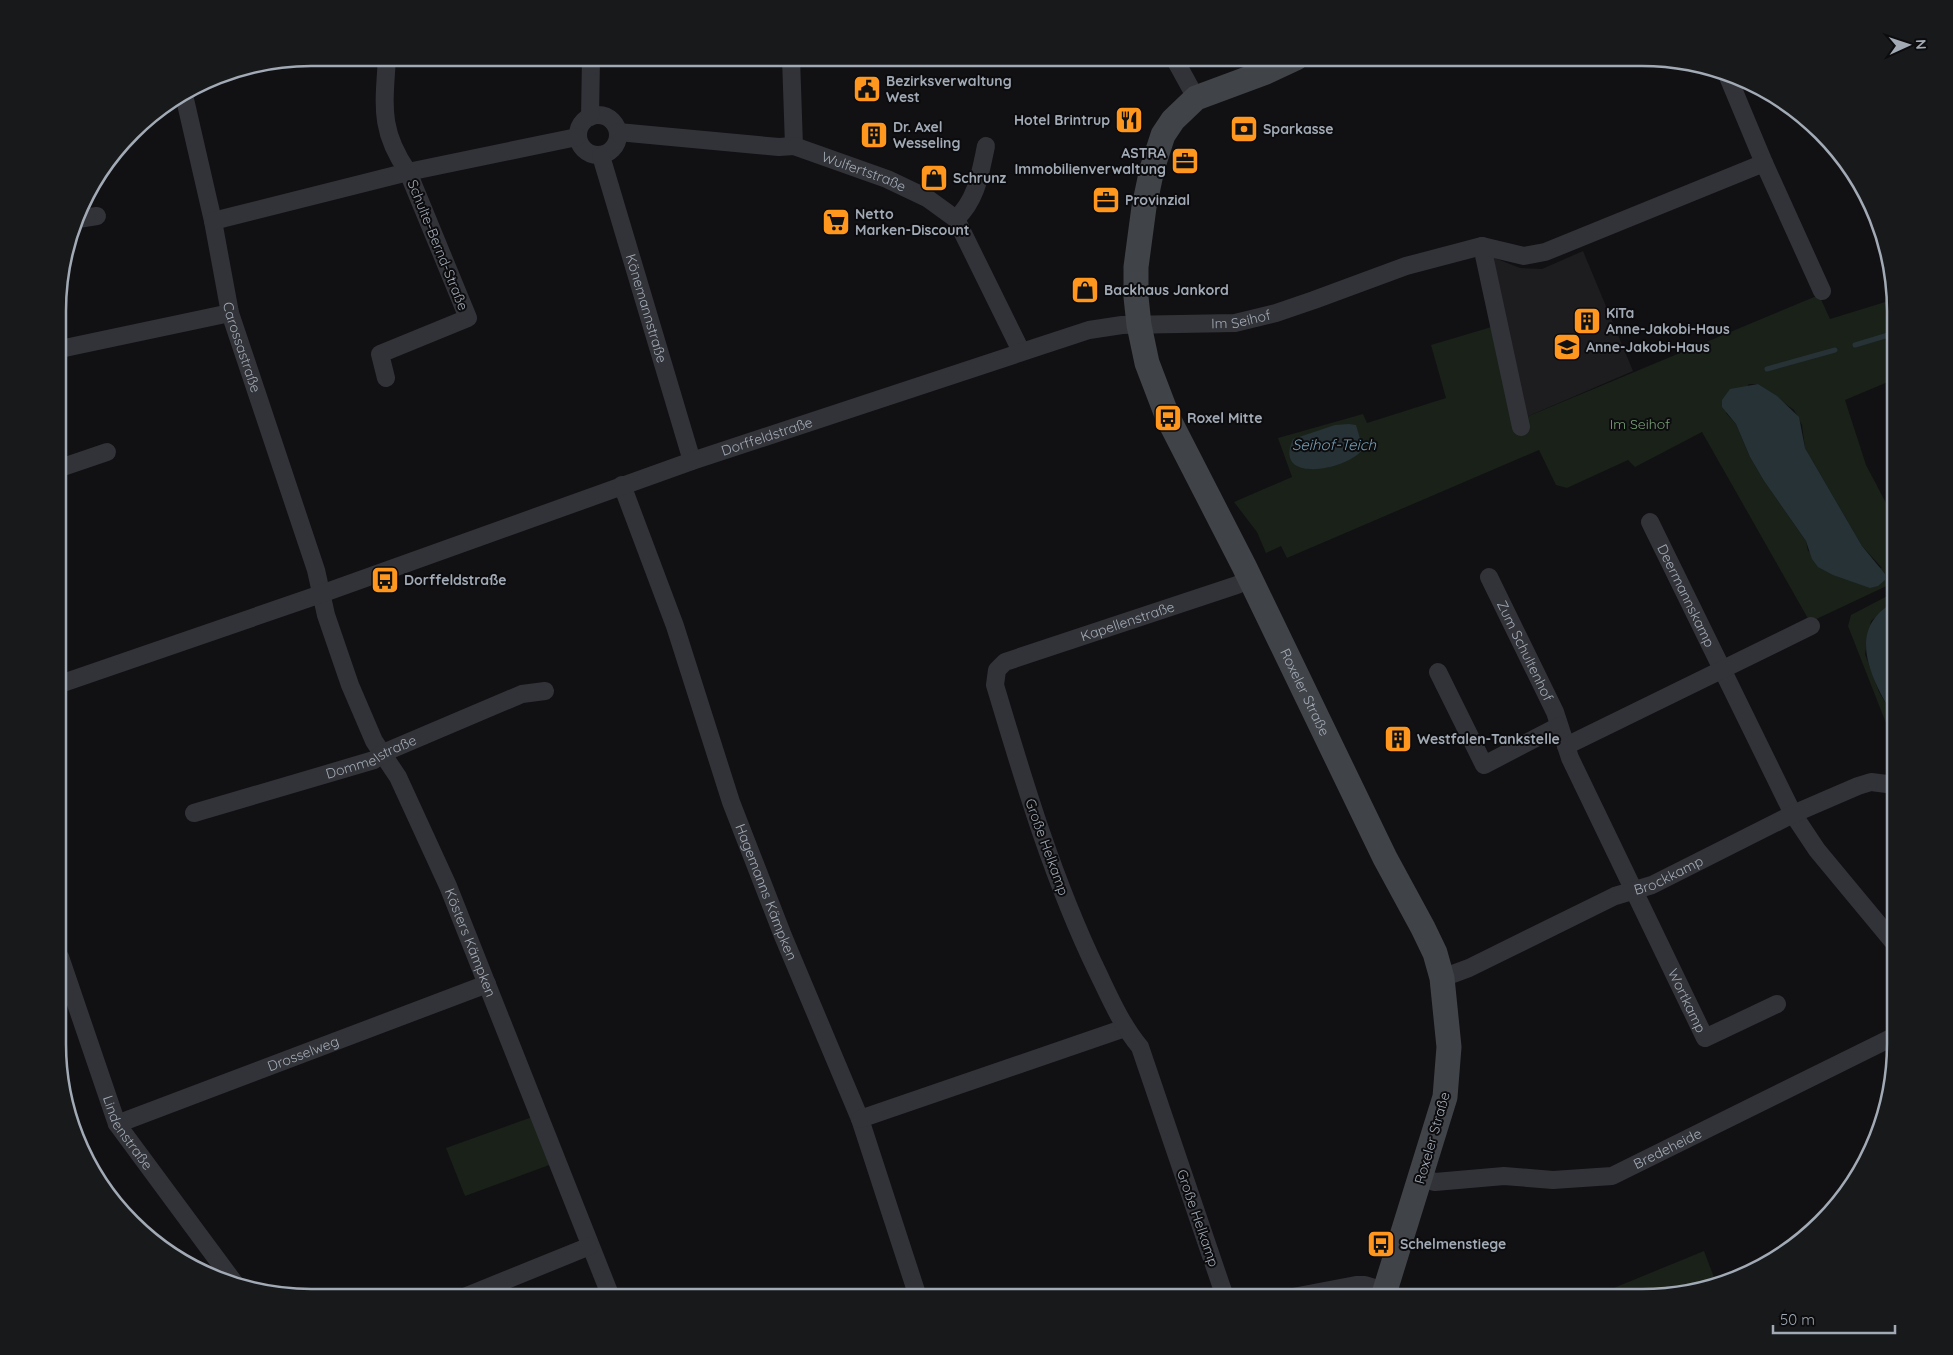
<svg xmlns="http://www.w3.org/2000/svg" width="1953" height="1355" font-family="Quicksand,sans-serif">
	<style>
		.built { fill: #1d1d20 }
		.green { fill: #192119; fill-rule: evenodd }
		.water { fill: #273237 }
		.lines { fill: none; stroke-linecap: round; stroke-linejoin: round }
		.stream { stroke: #273237; stroke-width: 5 }
		.street { stroke: #323338; stroke-width: 18 }
		.secondary { stroke: #404348; stroke-width: 25 }
		.labels { text-anchor: middle; stroke-width: 4; stroke-linejoin: round; paint-order: stroke }
		.poi-label { font-size: 14px; font-weight: bold; fill: #a1aab5; stroke: #0c0c0e; text-anchor: start }
		.street-label { font-size: 14px; fill: #a1aab5; stroke: #0c0c0e }
		.park-label { font-size: 14px; fill: #79a176; stroke: #0c0c0e }
		.water-label { font-size: 15px; font-style: italic; fill: #759eb3; stroke: #0c0c0e }
		.rim { fill: none; stroke: #a1aab5; stroke-width: 2.5 }
	</style>
	<rect width="100%" height="100%" fill="#111113"/>
	<!-- built -->
	<path class="built" d="M1583,251L1633,371L1524,418L1492,257L1520,268L1542,269Z"/>
	<!-- green -->
	<path class="green" d="M1819,295L1830,319L1895,299V379L1845,400L1866,465L1895,520V582L1810,622L1702,432L1635,467L1628,460L1567,488L1556,485L1539,450L1287,558L1281,546L1266,553L1257,532L1234,502L1292,477L1278,438L1363,414L1367,423L1446,398L1431,345L1505,323L1524,418ZM1749,384H1758L1794,410L1802,425L1805,448L1862,546L1882,568L1808,551L1806,541L1764,481L1750,457L1736,424L1726,413Z
		M1895,592V604H1891L1871,621L1865,654L1879,692L1895,719V746L1848,626L1851,615Z
		M532,1117L552,1164L465,1196L446,1148Z
		M1704,1251L1717,1285L1708,1289L1643,1297H1606L1604,1292Z"/>
	<!-- water -->
	<path class="water" d="M1758,384L1777,396L1799,417L1805,448L1862,546L1885,574V580L1878,586L1870,588L1833,575L1818,567L1812,559L1806,541L1764,481L1750,457L1736,424L1722,407V400L1730,389Z
		M1349,424L1356,425L1363,449C1348,470 1272,485 1293,439L1335,425Z
		M1891,604H1895V719C1874,683 1844,632 1891,604Z"/>
	<g class="lines">
		<!-- stream -->
		<path class="stream" d="M1855,345L1895,333
			M1767,369L1835,350"/>
		<!-- street -->
		<g class="street">
			<path d="M791,58L794,146"/>
			<path d="M1174,58L1196,98"/>
			<path d="M1726,72L1764,163"/>
			<path id="s1" d="M184,95L213,221L230,313L316,570L326,615L350,685L374,741L398,777L448,886L611,1297"/>
			<circle cx="598" cy="135" r="20"/>
			<path d="M590,117L591,58"/>
			<path id="s2" d="M618,132L779,147L794,146L887,179L927,198L956,219L1021,351"/>
			<path id="s3" d="M601,156L692,461"/>
			<path d="M78,219L97,216"/>
			<path d="M956,219C977,199 980,174 986,146"/>
			<path d="M213,221L408,172L577,137"/>
			<path d="M1482,246L1521,427"/>
			<path d="M60,349L230,313"/>
			<path d="M386,378L380,354L468,318L408,172C379,130 384,106 387,58"/>
			<path d="M60,468L107,452"/>
			<path id="s4" d="M622,485L675,626L731,802L783,936L860,1119L918,1297"/>
			<path id="s5" d="M1650,522L1793,814L1817,850L1895,944"/>
			<path id="s6" d="M1489,577L1555,712L1570,758L1705,1038L1777,1004"/>
			<path d="M1438,672L1484,765L1559,726"/>
			<path id="s7" d="M60,684L321,594L692,461L1089,330L1122,325L1235,323L1276,313L1314,300L1406,266L1482,246L1524,256L1545,252L1764,163L1822,291"/>
			<path d="M1566,746L1811,626"/>
			<path id="s8" d="M194,813L374,760L383,753L522,694L545,691"/>
			<path id="s9" d="M60,957L117,1124L236,1285"/>
			<path id="s10" d="M1442,978L1469,968L1615,896L1652,885L1793,814L1858,786L1871,782L1895,785"/>
			<path d="M860,1119L1125,1028"/>
			<path id="s11" d="M117,1124L487,984"/>
			<path id="s12" d="M1421,1178L1435,1182L1504,1176L1553,1180L1612,1176L1895,1036"/>
			<path d="M464,1297L590,1246"/>
			<path id="s13" d="M1225,1297L1140,1047C1121,1024 1110,998 1097,971C1053,880 1024,782 995,685L997,670L1005,662L1237,585L1249,579"/>
			<path d="M1293,1297L1356,1285H1365L1385,1291"/>
		</g>
		<!-- secondary -->
		<path class="secondary" id="s14" d="M1296,58L1266,72L1196,98L1173,120L1163,135L1152,169L1144,207L1136,267V297L1139,325L1147,363L1168,418L1244,566L1385,858L1423,928L1435,953L1442,978L1449,1047L1445,1097L1383,1297"/>
	</g>
	<!-- icons -->
	<defs>
		<g id="civic-square" transform="scale(1.4375)"><rect x="-9" y="-9" width="18" height="18" rx="4" fill="#ff961d" stroke="#0c0c0e"/><path d="M-.6-6.5H3V-4.5H.6V-3L4-1V1h2V6H-6V1h2V-1L-.6-3ZM-1.2 2.5V6h2.4V2.5Z" fill="#111"/></g>
		<g id="restaurant-square" transform="scale(1.4375)"><rect x="-9" y="-9" width="18" height="18" rx="4" fill="#ff961d" stroke="#0c0c0e"/><path d="M-5-6h1v4h1v-4h1v4h1v-4h1v5L-1.5 .5V6h-2V.5L-5-1ZM5-6V6H3V1.5H1.5Q1.5-4 5-6Z" fill="#111"/></g>
		<g id="bank-square" transform="scale(1.4375)"><rect x="-9" y="-9" width="18" height="18" rx="4" fill="#ff961d" stroke="#0c0c0e"/><path d="M-6-4H6V4H-6ZM0-2.3a2.3 2.3 0 1 0 0 4.6a2.3 2.3 0 1 0 0-4.6Z" fill="#111"/></g>
		<g id="building-square" transform="scale(1.4375)"><rect x="-9" y="-9" width="18" height="18" rx="4" fill="#ff961d" stroke="#0c0c0e"/><path d="M-4-6H4V6H1V3H-1V6H-4ZM-2.5-4.3h1.7v1.8h-1.7ZM.8-4.3h1.7v1.8H.8ZM-2.5-1h1.7V.8h-1.7ZM.8-1h1.7V.8H.8Z" fill="#111"/></g>
		<g id="office-square" transform="scale(1.4375)"><rect x="-9" y="-9" width="18" height="18" rx="4" fill="#ff961d" stroke="#0c0c0e"/><path d="M-6-3h4V-5.5h4V-3h4V5H-6ZM-1-4.5V-3h2v-1.5ZM-6 0V1H6V0Z" fill="#111"/></g>
		<g id="shop-square" transform="scale(1.4375)"><rect x="-9" y="-9" width="18" height="18" rx="4" fill="#ff961d" stroke="#0c0c0e"/><path d="M-5-2.5h2.3a2.7 3.5 0 0 1 5.4 0H5L5.5 6h-11ZM-1.5-2.5h3a1.5 2.3 0 0 0-3 0Z" fill="#111"/></g>
		<g id="supermarket-square" transform="scale(1.4375)"><rect x="-9" y="-9" width="18" height="18" rx="4" fill="#ff961d" stroke="#0c0c0e"/><path d="M-6-5.5h2.5l.6 2H6L4.5 2H-2.5L-4.4-4H-6ZM-1.5 3.2a1.3 1.3 0 1 0 .1 0ZM3 3.2a1.3 1.3 0 1 0 .1 0Z" fill="#111"/></g>
		<g id="school-square" transform="scale(1.4375)"><rect x="-9" y="-9" width="18" height="18" rx="4" fill="#ff961d" stroke="#0c0c0e"/><path d="M0-5L7-2L0 1L-7-2ZM-4 1L0 2.5L4 1V4Q0 6-4 4Z" fill="#111"/></g>
		<g id="bus-square" transform="scale(1.4375)"><rect x="-9" y="-9" width="18" height="18" rx="4" fill="#ff961d" stroke="#0c0c0e"/><path d="M-5-6H5V4H4V6H2V4H-2V6H-4V4H-5ZM-3.5-4V0h7V-4ZM-3.5 1.2v1.5H-2V1.2ZM2 1.2v1.5H3.5V1.2Z" fill="#111"/></g>
	</defs>
	<g fill-rule="evenodd">
		<use href="#civic-square" x="867" y="89"/>
		<use href="#restaurant-square" x="1129" y="120"/>
		<use href="#bank-square" x="1244" y="129"/>
		<use href="#building-square" x="874" y="135"/>
		<use href="#office-square" x="1185" y="161"/>
		<use href="#shop-square" x="934" y="178"/>
		<use href="#office-square" x="1106" y="200"/>
		<use href="#supermarket-square" x="836" y="222"/>
		<use href="#shop-square" x="1085" y="290"/>
		<use href="#building-square" x="1587" y="321"/>
		<use href="#school-square" x="1567" y="347"/>
		<use href="#bus-square" x="1168" y="418"/>
		<use href="#bus-square" x="385" y="580"/>
		<use href="#building-square" x="1398" y="739"/>
		<use href="#bus-square" x="1381" y="1244"/>
	</g>
	<g class="labels">
		<!-- poi labels -->
		<g class="poi-label">
			<text x="886" y="86">Bezirksverwaltung<tspan x="886" dy="16">West</tspan></text>
			<text x="1110" y="125" text-anchor="end">Hotel Brintrup</text>
			<text x="893" y="132">Dr. Axel<tspan x="893" dy="16">Wesseling</tspan></text>
			<text x="1263" y="134">Sparkasse</text>
			<text x="1166" y="158" text-anchor="end">ASTRA<tspan x="1166" dy="16">Immobilienverwaltung</tspan></text>
			<text x="953" y="183">Schrunz</text>
			<text x="1125" y="205">Provinzial</text>
			<text x="855" y="219">Netto<tspan x="855" dy="16">Marken-Discount</tspan></text>
			<text x="1104" y="295">Backhaus Jankord</text>
			<text x="1606" y="318">KiTa<tspan x="1606" dy="16">Anne-Jakobi-Haus</tspan></text>
			<text x="1586" y="352">Anne-Jakobi-Haus</text>
			<text x="1187" y="423">Roxel Mitte</text>
			<text x="404" y="585">Dorffeldstraße</text>
			<text x="1417" y="744">Westfalen-Tankstelle</text>
			<text x="1400" y="1249">Schelmenstiege</text>
		</g>
		<!-- street labels -->
		<g class="street-label">
			<text dy="5" stroke="none"><textPath href="#s2" startOffset="251">Wulfertstraße</textPath></text>
			<text transform="translate(438 245) rotate(68)" y="5">Schulte-Bernd-Straße</text>
			<text dy="5" stroke="none"><textPath href="#s3" startOffset="159">Könemannstraße</textPath></text>
			<text dy="5" stroke="none"><textPath href="#s7" startOffset="1241">Im Seihof</textPath></text>
			<text dy="5" stroke="none"><textPath href="#s1" startOffset="259">Carossastraße</textPath></text>
			<text dy="5" stroke="none"><textPath href="#s7" startOffset="749">Dorffeldstraße</textPath></text>
			<text dy="5" stroke="none"><textPath href="#s5" startOffset="82">Deermannskamp</textPath></text>
			<text dy="5" stroke="none"><textPath href="#s13" startOffset="811">Kapellenstraße</textPath></text>
			<text dy="5" stroke="none"><textPath href="#s6" startOffset="82">Zum Schultenhof</textPath></text>
			<text dy="5" stroke="none"><textPath href="#s14" startOffset="755">Roxeler Straße</textPath></text>
			<text dy="5" stroke="none"><textPath href="#s8" startOffset="186">Dommelstraße</textPath></text>
			<text transform="translate(1047 847) rotate(70)" y="5">Große Helkamp</text>
			<text dy="5" stroke="none"><textPath href="#s10" startOffset="249">Brockkamp</textPath></text>
			<text dy="5" stroke="none"><textPath href="#s4" startOffset="432">Hagemanns Kämpken</textPath></text>
			<text dy="5" stroke="none"><textPath href="#s1" startOffset="899">Kösters Kämpken</textPath></text>
			<text dy="5" stroke="none"><textPath href="#s6" startOffset="468">Wortkamp</textPath></text>
			<text dy="5" stroke="none"><textPath href="#s11" startOffset="199">Drosselweg</textPath></text>
			<text dy="5" stroke="none"><textPath href="#s9" startOffset="189">Lindenstraße</textPath></text>
			<text transform="translate(1432 1138) rotate(-74)" y="5">Roxeler Straße</text>
			<text dy="5" stroke="none"><textPath href="#s12" startOffset="254">Bredeheide</textPath></text>
			<text transform="translate(1198 1218) rotate(71)" y="5">Große Helkamp</text>
		</g>
		<!-- park labels -->
		<g class="park-label">
			<text x="1640" y="429">Im Seihof</text>
		</g>
		<!-- water labels -->
		<g class="water-label">
			<text x="1334" y="450">Seihof-Teich</text>
		</g>
	</g>
	<!-- crop -->
	<path d="M0 0H1953V1355H0ZM311 66H1642A245 245 0 0 1 1887 311V1044A245 245 0 0 1 1642 1289H311A245 245 0 0 1 66 1044V311A245 245 0 0 1 311 66Z" fill="#18191b" fill-rule="evenodd"/>
	<path class="rim" d="M311 66H1642A245 245 0 0 1 1887 311V1044A245 245 0 0 1 1642 1289H311A245 245 0 0 1 66 1044V311A245 245 0 0 1 311 66Z"/>
	<!-- north arrow -->
	<g transform="translate(1908 45) rotate(87)" stroke="#0c0c0e" stroke-width="4" paint-order="stroke">
	<path d="M0-4L9 19L0 12L-9 19Z" fill="#a1aab5"/>
	<text y="-8" font-size="14" font-weight="bold" text-anchor="middle" fill="#a1aab5">N</text>
	</g>
	<!-- scale -->
	<path d="M1773 1325v8h122v-8" fill="none" stroke="#a1aab5" stroke-width="2.5"/>
	<text x="1780" y="1325" font-size="15" fill="#a1aab5" stroke="#0c0c0e" stroke-width="4" paint-order="stroke">50 m</text>
</svg>
